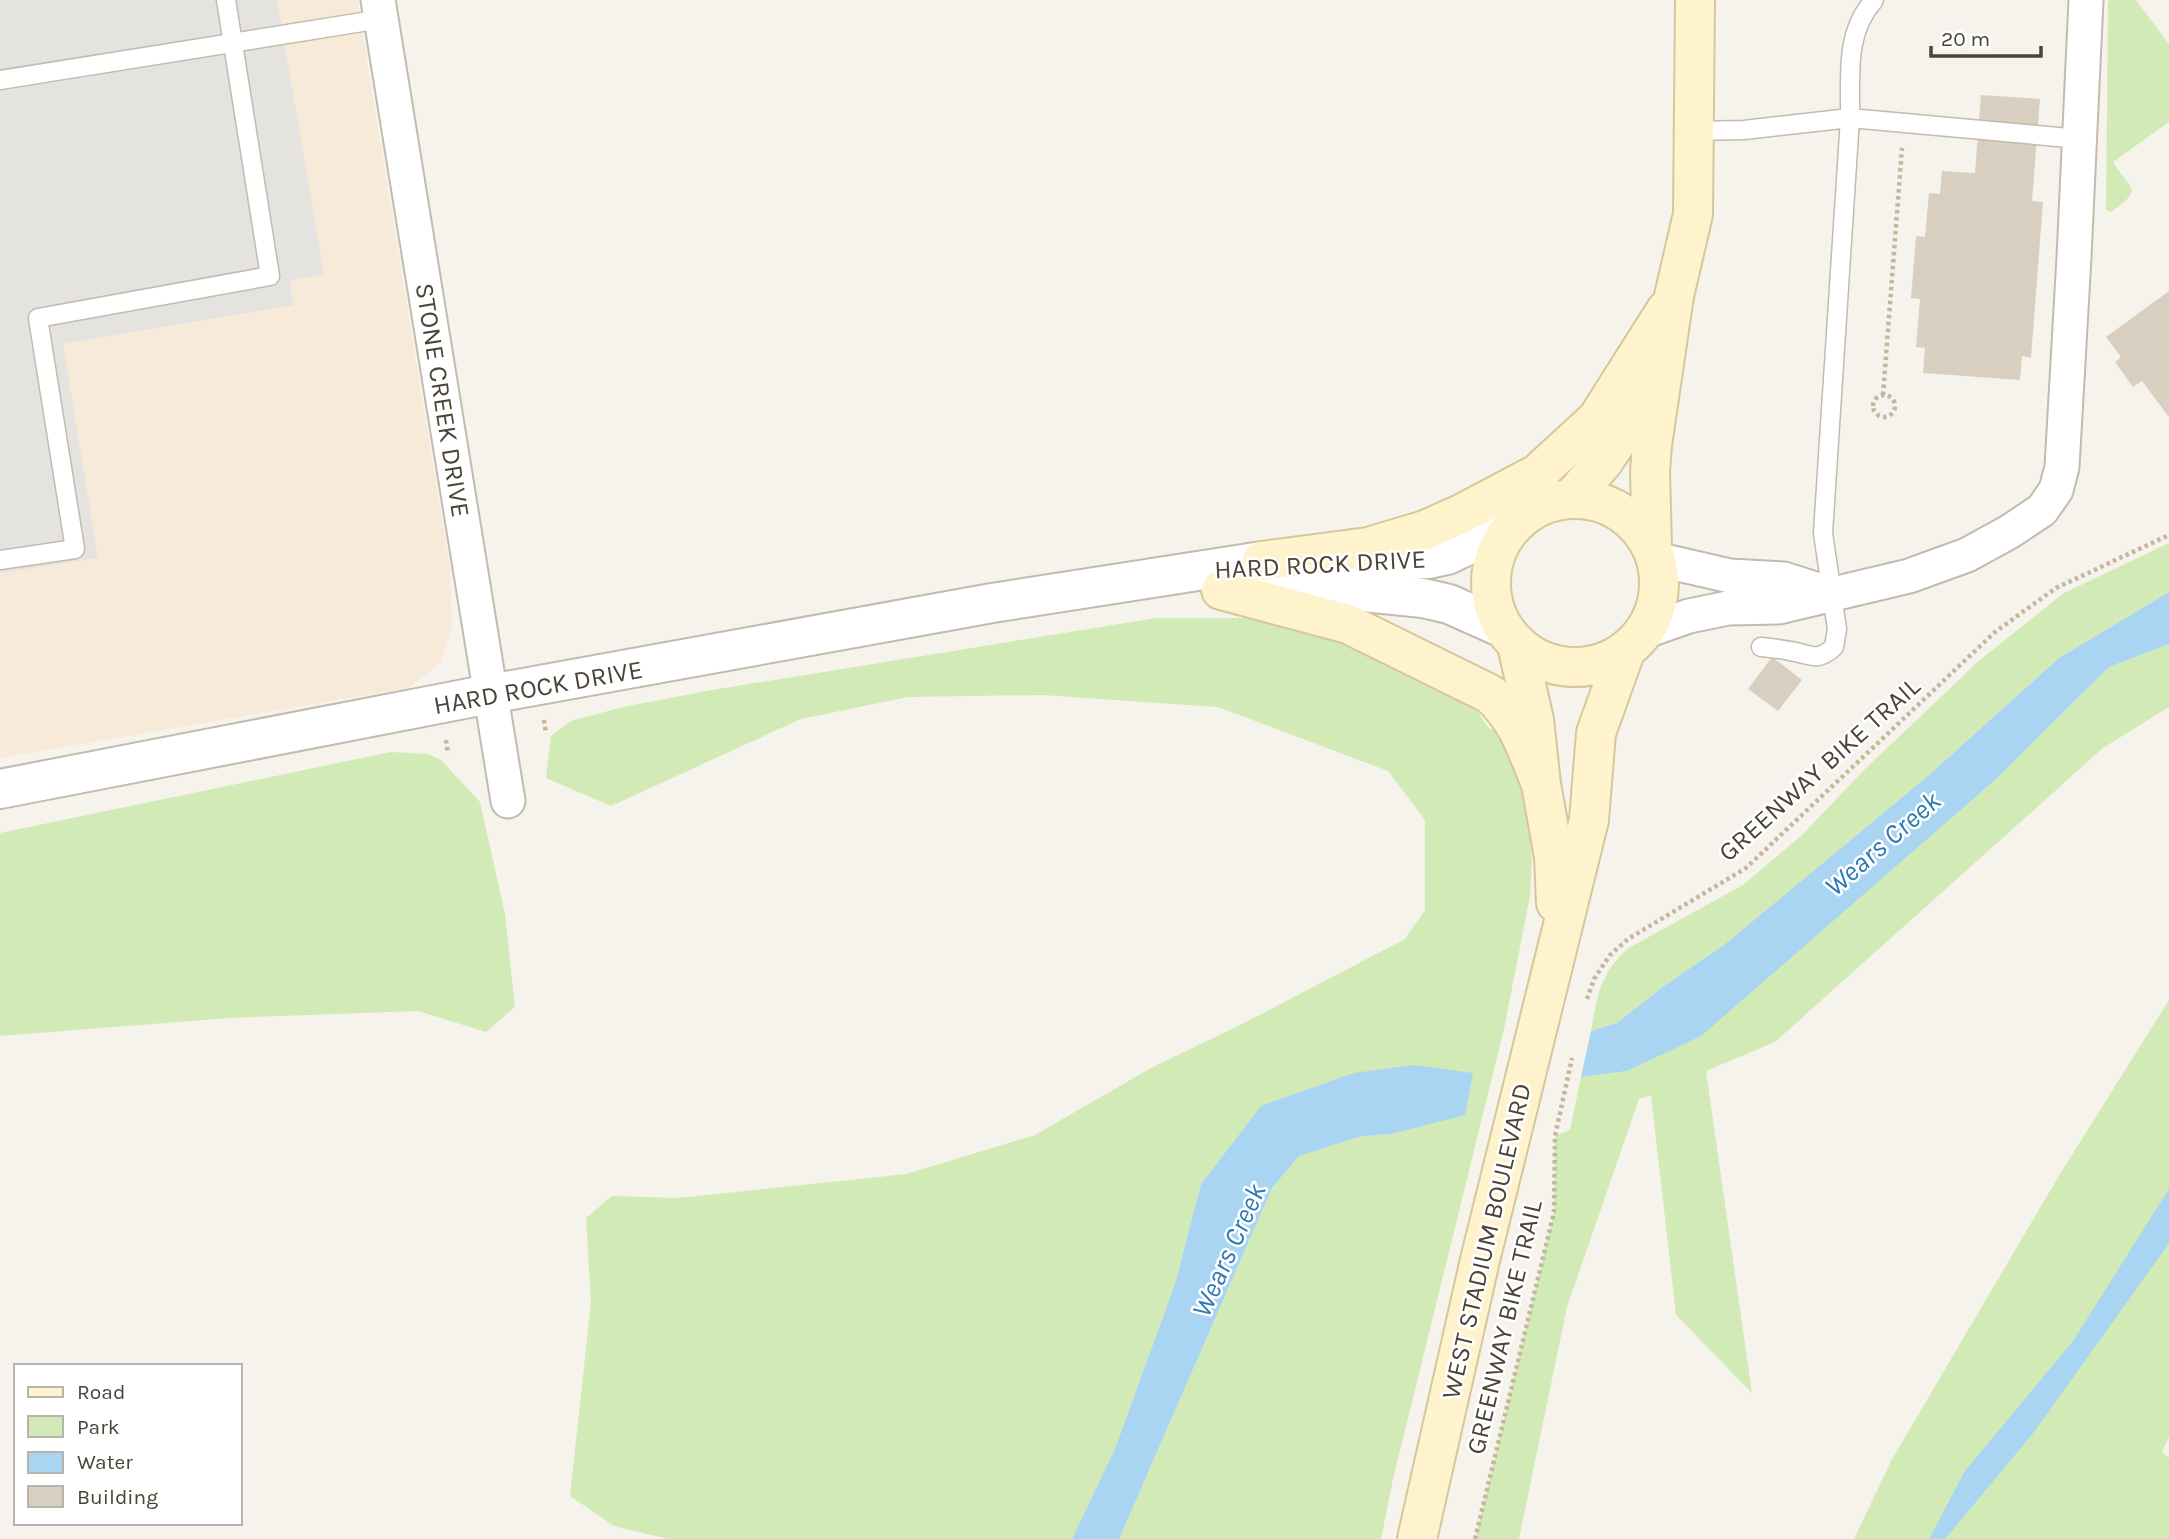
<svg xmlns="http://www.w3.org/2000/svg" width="2169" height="1539" font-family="Karla,sans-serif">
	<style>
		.commercial { fill: #f7ead8 }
		.green { fill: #d2eab5 }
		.parking { fill: #e5e3e0 }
		.water { fill: #a9d4f2 }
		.building { fill: #d8cfc1 }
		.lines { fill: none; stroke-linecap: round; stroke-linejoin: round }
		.service-casing { stroke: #c2bbae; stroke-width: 21 }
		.minor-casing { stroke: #c2bbae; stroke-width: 37 }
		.tertiary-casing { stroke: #c2bbae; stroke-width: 42 }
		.secondary-casing { stroke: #d6c79b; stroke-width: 42 }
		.path { stroke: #c4b79f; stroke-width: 4.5; stroke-dasharray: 3.5 3.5; stroke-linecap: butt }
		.service { stroke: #fff; stroke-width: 18 }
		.minor { stroke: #fff; stroke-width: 33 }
		.tertiary { stroke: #fff; stroke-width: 38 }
		.secondary { stroke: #fff3cd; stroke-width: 38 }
		.labels { text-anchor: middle; stroke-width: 5; stroke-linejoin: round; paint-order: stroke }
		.street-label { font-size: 26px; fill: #4b4439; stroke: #fff }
		.water-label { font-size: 28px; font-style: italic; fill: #2e7ab2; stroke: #fff }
	</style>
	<rect width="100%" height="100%" fill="#f6f3ec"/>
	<!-- commercial -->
	<path class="commercial" d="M0,0H357L450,569L452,626L441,662L408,688L0,758Z"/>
	<!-- green -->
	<path class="green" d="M2108,0H2136L2169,44V122L2113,162C2132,192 2144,188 2111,212L2106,210Z
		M2169,543V592L2059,658L1929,775L1724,945L1664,986L1617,1023L1591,1031C1598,994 1599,976 1627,949L1743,885L1802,835L1865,769L1981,659L2064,593Z
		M1156,618H1245L1333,637L1430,683L1475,708L1489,729L1497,728L1520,766L1532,857L1530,896L1504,1029L1393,1479L1381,1539H1119L1272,1188L1299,1156L1362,1136L1391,1134L1261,1106L1201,1184L1175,1284L1115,1450L1072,1539H668L614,1526L570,1496L591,1302L586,1218L612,1196L678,1198L906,1174L1035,1135L1151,1068L1244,1023L1405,939L1425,910V820L1388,771L1218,707L1042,695L908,697L801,719L611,806L546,778L551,736L571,721L623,707L712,690Z
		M2169,644V707L2103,748L1775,1042L1706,1071L1752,1393L1676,1315L1651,1095L1639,1099L1567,1307L1519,1539H1475L1554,1212L1555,1136L1570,1130L1581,1077L1627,1071L1701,1035L1995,780L2109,667Z
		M391,752L428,754L441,760L480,802L505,914L515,1007L486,1032L418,1011L229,1018L0,1036V833Z
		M2169,1000V1437L2162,1452L2169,1458V1539H1854L1891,1461L2057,1179Z"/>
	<!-- parking -->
	<path class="parking" d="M0,0H277L324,274L290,280L293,305L63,344L98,558L0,573Z"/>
	<!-- water -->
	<path class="water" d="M2169,592V644L2109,667L1995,780L1701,1036L1627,1071L1581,1077L1591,1031L1617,1023L1664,986L1724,945L1929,775L2059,658Z
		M1414,1065L1473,1073L1465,1115L1391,1134L1362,1136L1299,1156L1272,1188L1119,1539H1072L1115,1449L1175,1284L1201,1184L1261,1106L1354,1073Z
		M2169,1189V1242L2167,1246L2034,1432L1945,1539H1929L1965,1471L2073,1341Z"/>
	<!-- building -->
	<path class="building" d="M1981,95L2040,99L2032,201L2043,202L2031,358L2022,356L2020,380L1923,373L1925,348L1916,347L1920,299L1911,298L1916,236L1925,237L1929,193L1940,194L1942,171L1975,173Z
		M2169,291V417L2142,381L2133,387L2115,362L2121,357L2106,337Z
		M1772,657L1802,680L1778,711L1748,689Z"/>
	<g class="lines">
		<!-- service casing -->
		<g class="service-casing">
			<path id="service" d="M0,80L381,19
				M1695,131L1744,130L1850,118L2080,139
				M0,560L75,549L38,318L270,276L226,0
				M1761,647C1771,648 1781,649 1790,651C1811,654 1816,663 1834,647L1837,629L1823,533L1850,118C1851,76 1844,34 1874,0"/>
		</g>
		<!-- minor casing -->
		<g class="minor-casing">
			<path id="minor" d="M378,0L508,801
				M1656,559L1730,576L1784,579L1831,594
				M1646,631L1689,616L1728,608L1779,607L1909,576L1967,555L2009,532L2042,510L2056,490L2062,467L2074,257L2086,0"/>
		</g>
		<!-- tertiary casing -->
		<g class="tertiary-casing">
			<path id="tertiary" d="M1245,590L1354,591L1423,598L1449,604L1503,628
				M0,789L490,694L992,603L1262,561L1429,559L1447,555L1516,522"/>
		</g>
		<!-- secondary casing -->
		<g class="secondary-casing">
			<path id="secondary" d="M1491 583a84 84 0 1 1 168 0a84 84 0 1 1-168 0Z
				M1571,499L1603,462L1622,434L1642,380
				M1652,546L1650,472L1652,445L1674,296L1693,214L1695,0
				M1262,561L1368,547L1425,530L1459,515L1537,474L1597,419L1666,310
				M1221,590L1348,624L1490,694C1519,721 1526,748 1541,784
				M1517,645L1534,720L1541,784L1554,857L1556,903
				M1417,1539L1480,1260L1589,820L1596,733L1625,652"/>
		</g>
		<!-- path -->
		<path class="path" d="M1883,395L1902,148
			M1873 406a11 11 0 1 1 22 0a11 11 0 1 1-22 0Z
			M544,720L546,734
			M446,740L448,754
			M1587,999L1594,979L1610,955L1628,939L1746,868L1995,632L2056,588L2169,535
			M1475,1539L1554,1212L1555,1136L1572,1058"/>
		<!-- service -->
		<use href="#service" class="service"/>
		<!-- minor -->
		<use href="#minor" class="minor"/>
		<!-- tertiary -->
		<use href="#tertiary" class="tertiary"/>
		<!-- secondary -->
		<use href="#secondary" class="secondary"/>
	</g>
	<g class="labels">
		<!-- street labels -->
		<g class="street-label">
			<text transform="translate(443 400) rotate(81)" y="9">STONE CREEK DRIVE</text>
			<text transform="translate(1320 564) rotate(-3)" y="9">HARD ROCK DRIVE</text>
			<text transform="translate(538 687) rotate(-10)" y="9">HARD ROCK DRIVE</text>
			<text transform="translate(1819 769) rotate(-42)" y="9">GREENWAY BIKE TRAIL</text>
			<text transform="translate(1486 1241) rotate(-77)" y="9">WEST STADIUM BOULEVARD</text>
			<text transform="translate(1504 1327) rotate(-77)" y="9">GREENWAY BIKE TRAIL</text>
		</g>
		<!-- water labels -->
		<g class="water-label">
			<text transform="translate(1882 843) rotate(-41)" y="10">Wears Creek</text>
			<text transform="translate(1228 1250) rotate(-66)" y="10">Wears Creek</text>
		</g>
	</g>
	<!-- legend -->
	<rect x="14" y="1364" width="228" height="161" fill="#ffffff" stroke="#b7b4b0" stroke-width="2"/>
	<rect x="28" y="1387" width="35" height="10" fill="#fff3cd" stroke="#b7b4b0" stroke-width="2"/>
	<text x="77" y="1399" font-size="21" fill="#4b4439">Road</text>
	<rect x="28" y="1416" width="35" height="21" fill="#d2eab5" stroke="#b7b4b0" stroke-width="2"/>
	<text x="77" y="1434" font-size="21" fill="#4b4439">Park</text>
	<rect x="28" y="1452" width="35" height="21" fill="#a9d4f2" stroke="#b7b4b0" stroke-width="2"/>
	<text x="77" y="1469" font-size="21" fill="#4b4439">Water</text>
	<rect x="28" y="1486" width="35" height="21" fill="#d8cfc1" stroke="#b7b4b0" stroke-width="2"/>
	<text x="77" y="1504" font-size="21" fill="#4b4439">Building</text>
	<!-- scale -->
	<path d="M1931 46v10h110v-10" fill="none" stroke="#4b4439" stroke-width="3.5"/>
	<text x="1941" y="46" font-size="21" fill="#4b4439" stroke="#ffffff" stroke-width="5" paint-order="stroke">20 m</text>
</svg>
